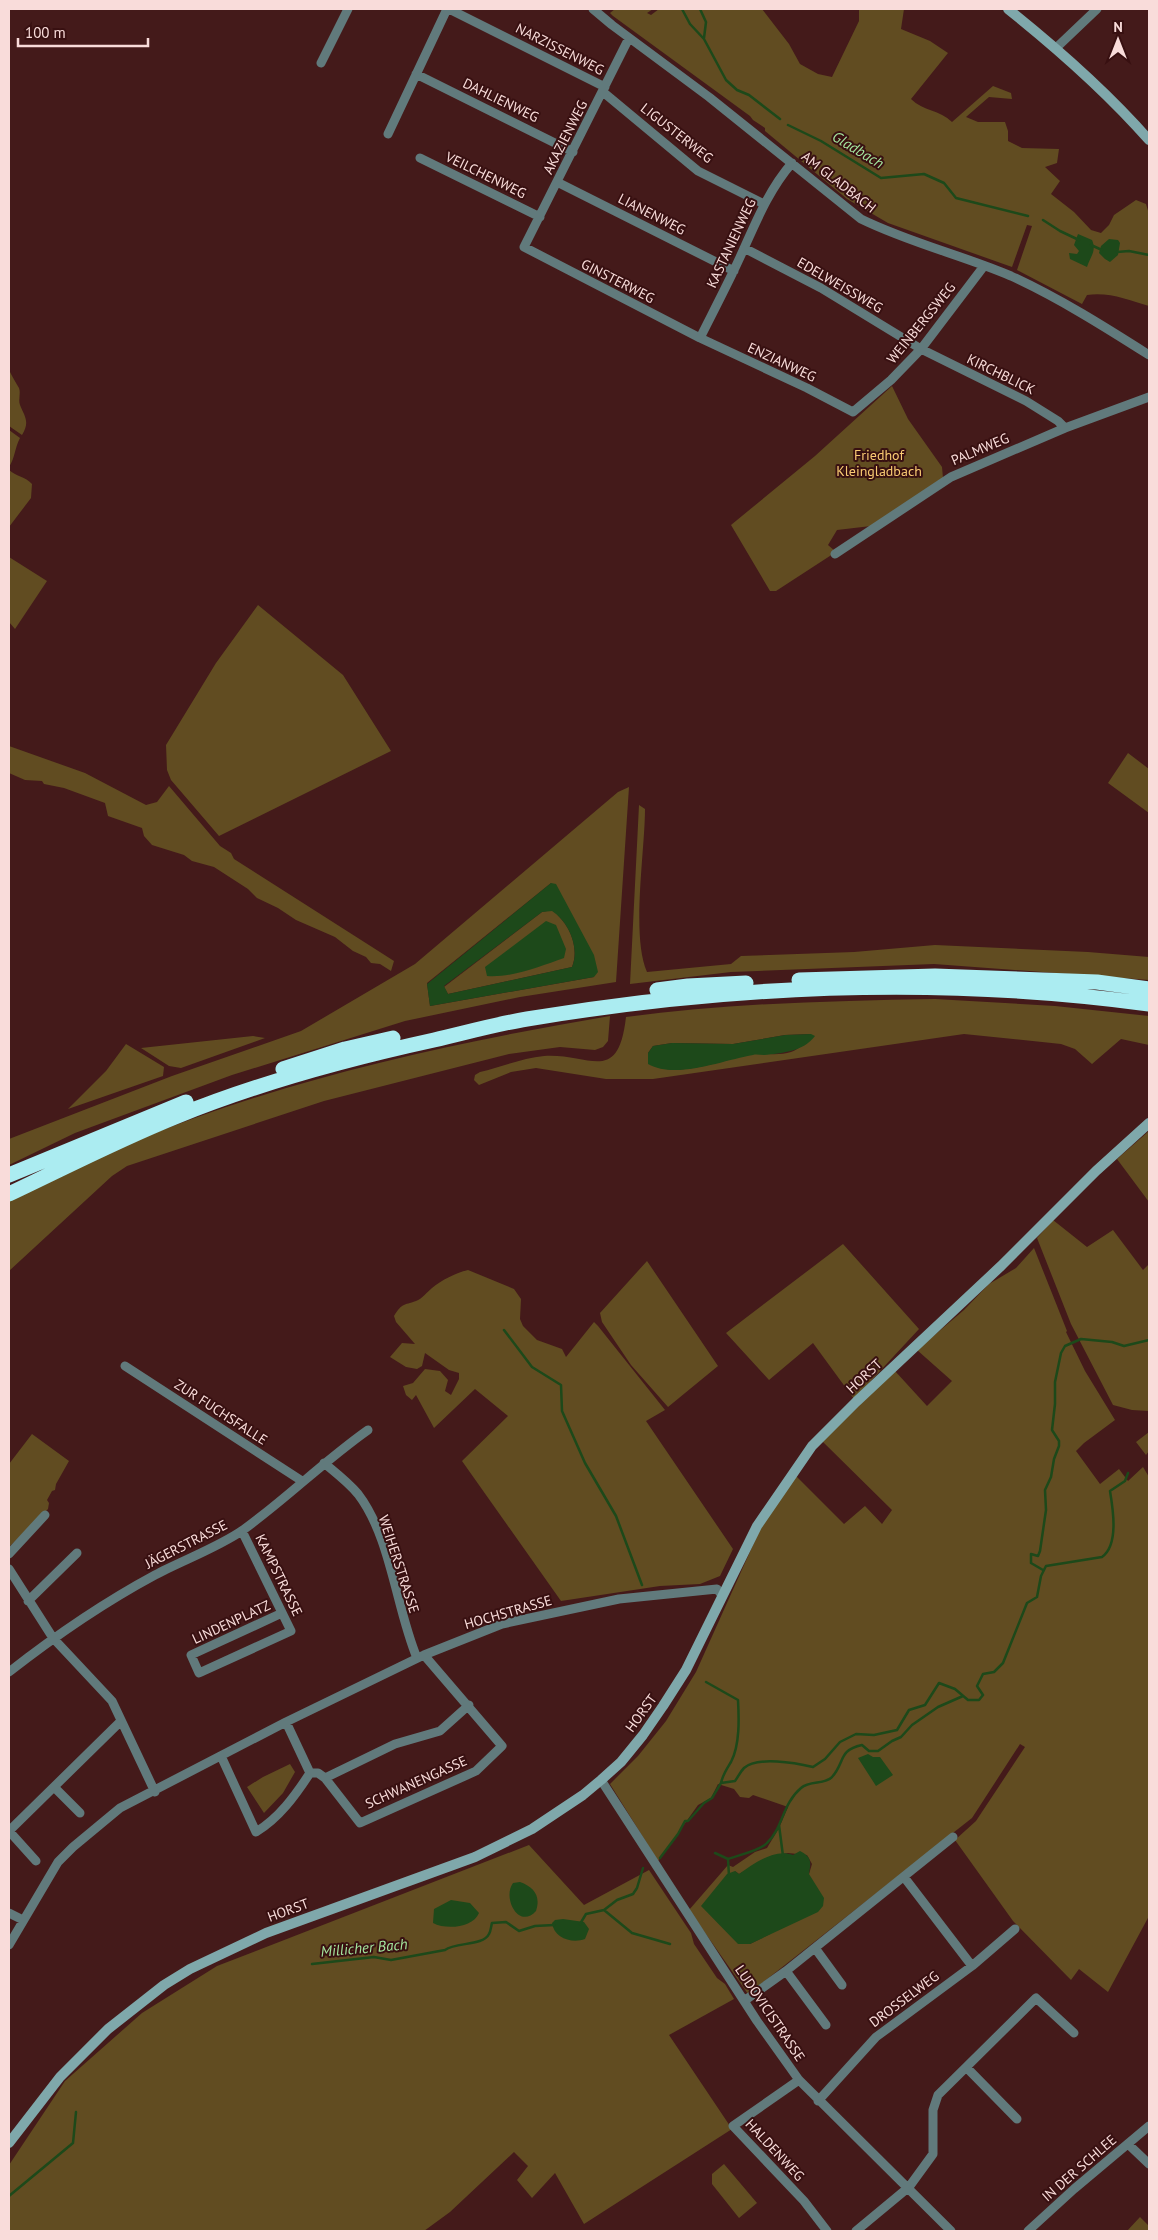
<svg xmlns="http://www.w3.org/2000/svg" width="1158" height="2240" font-family="'PT Sans',sans-serif">
	<style>
		.green { fill: #614c21; fill-rule: evenodd }
		.water { fill: #1d491a; fill-rule: evenodd }
		.lines { fill: none; stroke-linecap: round; stroke-linejoin: round }
		.stream { stroke: #1d491a; stroke-width: 2.5 }
		.street { stroke: #617a7c; stroke-width: 9 }
		.secondary { stroke: #7fa8ab; stroke-width: 10 }
		.highway { stroke: #abecf1; stroke-width: 15 }
		.labels { text-anchor: middle; stroke-width: 4; stroke-linejoin: round; paint-order: stroke }
		.street-label { font-size: 14px; fill: #f9dcda; stroke: #381011 }
		.park-label { font-size: 14px; fill: #f9cb73; stroke: #381011 }
		.water-label { font-size: 15px; font-style: italic; fill: #a4e69e; stroke: #381011 }
	</style>
	<rect width="100%" height="100%" fill="#441a1a"/>
	<!-- green -->
	<path class="green" d="M615,9H653L647,13L651,15L659,9H762L789,44L800,64L818,74L832,77L859,21V9H904L901,29L930,41L948,53L911,99C923,111 940,110 952,122L993,86L1011,93L1012,99L989,97L966,117L978,122H1005L1008,131V141L1022,148L1059,149L1057,163L1045,167L1060,181L1051,194L1074,212L1091,230L1101,233L1109,225L1114,215L1136,200L1146,204L1149,214V306C1128,300 1110,292 1087,295L1082,304L1017,270L1032,226L1027,225L1012,267L888,223L847,199L765,131V128L753,120L750,116L613,16L610,13Z
		M9,370C12,376 16,383 19,388C21,393 18,400 20,405C25,417 30,422 22,435L9,426Z
		M892,386L908,419L942,467L943,478L871,526L837,530L828,545L836,552L776,591H770L731,525L815,456Z
		M9,430L20,438C15,447 15,458 9,467Z
		M9,470C17,477 25,476 32,484L31,498L9,527Z
		M9,557L47,581L15,629L9,622Z
		M258,605L343,675L391,751L219,836L171,780L167,770L166,745L216,663Z
		M9,746L85,773L146,805L157,802L169,786L220,846L231,853L234,859L394,961L391,971L380,964L371,963L366,957L353,951L335,937L296,920L278,908L257,898L248,889L214,867L192,861L184,855L152,845L144,836L142,828L108,816L105,803L64,788L44,784L42,781L25,780L9,773Z
		M1128,753L1149,769V813L1108,783Z
		M629,787L616,982L520,997L405,1021L232,1075L75,1133L9,1165V1139L172,1076L301,1031L415,964L618,792ZM551,883L594,977L430,1006L427,983Z
		M639,805L645,809C645,851 631,936 647,972L731,964L741,956L854,952L935,945L1088,952L1149,957V980L934,964L731,972L630,984Z
		M552,910C569,923 580,947 572,967L448,994L444,987L542,912Z
		M935,999L1055,1006L1149,1016V1045L1121,1039L1092,1064L1075,1049L1061,1044L964,1034L653,1079H606L536,1068L511,1072L479,1085L474,1080L475,1075L480,1072C501,1067 523,1058 544,1056C590,1053 618,1086 626,1017C729,1003 832,1001 935,999ZM811,1034C805,1041 800,1049 791,1052C779,1056 765,1053 753,1054C723,1059 677,1080 648,1063V1053L653,1046L672,1043L733,1044L785,1035Z
		M610,1016L608,1041L603,1047L595,1050L560,1047L509,1054L324,1101L127,1166L112,1176L9,1271V1198C48,1180 86,1161 126,1145C280,1080 446,1044 610,1016Z
		M253,1036L265,1038L181,1068L169,1066L141,1048Z
		M126,1044L164,1067L163,1076L68,1109L106,1071Z
		M1149,1131V1202L1117,1159Z
		M1053,1220L1087,1247L1113,1230L1143,1270L1149,1264V1411L1132,1410L1113,1405L1071,1324L1037,1238Z
		M843,1244L919,1329L854,1399L813,1343L769,1380L726,1333Z
		M1034,1248L1067,1331L1066,1332L1085,1371L1115,1420L1084,1443L1076,1451L1100,1484L1119,1469L1128,1481L1143,1467L1149,1477V1916L1108,1992L1079,1969L1071,1980L1013,1921L955,1840L976,1821L1025,1747L1020,1744L972,1818L748,1994L689,1910L728,1865L733,1867L755,1852L767,1848L779,1828L788,1807L753,1795L749,1798L740,1797L734,1789L718,1784L711,1798L698,1805L658,1861L610,1784L638,1756L666,1721L696,1672L762,1525L795,1475L844,1524L865,1506L882,1524L892,1510L822,1441L895,1371L927,1406L952,1381L917,1350L964,1310L989,1284L1016,1268ZM788,1853L807,1855L812,1864L809,1874L770,1934L750,1944L735,1871L739,1874L771,1856Z
		M647,1261L718,1366L668,1407L631,1365L602,1322L600,1313Z
		M468,1270L514,1289L521,1299L520,1319L523,1326L537,1340L562,1349L566,1357L594,1322L598,1326L665,1410L646,1421L733,1549L720,1576L700,1584L660,1586L561,1601L462,1461L508,1416L475,1389L434,1428L416,1395L412,1400L406,1395L403,1386L413,1383L425,1369L440,1371L448,1380L445,1391L451,1395L459,1379V1373L449,1370L425,1353L422,1366L417,1369L406,1367L390,1357L402,1343L415,1344L396,1322L394,1316C403,1302 403,1306 416,1301C422,1299 427,1292 432,1288C442,1280 455,1273 468,1270Z
		M1149,1432V1451L1146,1455L1136,1442Z
		M32,1434L69,1461L56,1484L55,1490L52,1491L47,1500L49,1503L48,1509L9,1547V1464Z
		M290,1764L295,1772L283,1793L264,1813L247,1787L263,1777Z
		M529,1845L584,1905L649,1870L691,1933L694,1944L717,1978L725,1984L734,1999L669,2035L732,2129L584,2224L555,2173L532,2198L517,2180L528,2166L514,2152L450,2212L424,2231H9V2165L65,2081L142,2013L217,1966Z
		M724,2164L757,2203L739,2218L712,2184V2174Z
		M1140,2217L1149,2226V2231H1127Z"/>
	<!-- water -->
	<path class="water" d="M1078,234L1092,240C1097,251 1090,257 1087,267L1070,259L1069,253L1077,254L1079,251L1074,245Z
		M1109,239L1118,240L1120,243L1118,255L1110,262L1105,259L1099,253L1101,246Z
		M551,883L556,884L594,955L598,972L594,977L430,1006L427,984ZM552,911C569,922 580,948 572,967L448,994L444,986L542,912Z
		M546,921L556,925L566,949L564,958C541,966 512,978 487,976L485,967Z
		M811,1034L815,1036C803,1052 782,1053 764,1055C760,1055 756,1054 753,1055C723,1060 676,1080 648,1064V1053L653,1046L672,1043L733,1044L785,1035Z
		M868,1754L873,1757H880L893,1775L876,1786L858,1758Z
		M800,1851C812,1857 811,1862 809,1874L824,1898L823,1906L818,1912L750,1944H738L701,1906L727,1874L735,1871L739,1874C754,1864 774,1848 793,1855Z
		M520,1882C534,1887 541,1896 536,1911C519,1930 502,1898 513,1883Z
		M451,1900L470,1903L479,1913C473,1928 446,1930 433,1923L434,1909Z
		M563,1919L584,1922L589,1929L585,1939C572,1944 554,1938 552,1923L555,1920Z"/>
	<g class="lines">
		<!-- stream -->
		<path class="stream" d="M682,9L690,24L704,39L726,80L737,90L749,95L780,119
			M700,9L706,22L704,38
			M788,125L821,141L881,178L924,174L944,183L956,198L1028,216
			M1043,220L1060,231L1079,240
			M1091,245L1102,250
			M1117,252L1129,251L1149,255
			M504,1330L532,1367L561,1385L562,1411L585,1463L616,1516L642,1585
			M1043,1570L1031,1563V1554L1038,1556L1040,1551L1046,1510L1045,1490L1051,1477L1054,1459L1059,1446V1441L1052,1430L1055,1404V1382L1061,1353L1065,1346L1081,1339L1112,1342L1124,1346L1149,1340
			M706,1682L738,1700C739,1718 740,1745 731,1762C726,1770 723,1774 721,1783
			M779,1825L783,1856
			M715,1853L728,1859C738,1855 760,1851 767,1843C783,1828 782,1804 801,1788C810,1780 825,1785 832,1777C845,1763 838,1750 862,1745L869,1751H878L892,1741L901,1737L912,1725L938,1707L963,1696
			M660,1858L678,1834L685,1821H688L704,1803L712,1798L721,1783L735,1781C738,1777 740,1772 744,1768C757,1756 796,1763 813,1767L825,1759L840,1742L856,1734L874,1735L897,1730L909,1710L925,1705L939,1683L955,1689L968,1700H979L983,1695L977,1686L983,1674L994,1672L1003,1663L1027,1603L1037,1597L1041,1576L1046,1566L1102,1557C1119,1545 1113,1509 1110,1491L1125,1481L1128,1473
			M728,1859L729,1876
			M604,1910L632,1933L670,1944
			M580,1924L586,1914L604,1910L617,1900L633,1894L637,1888L643,1868
			M312,1964L374,1957L391,1960L445,1950C456,1942 483,1946 489,1934C491,1931 491,1926 492,1923L506,1922L519,1931L535,1926L554,1925
			M9,2196L73,2143L76,2112"/>
		<!-- street -->
		<path class="street" d="M449,9L605,87
			M593,9L612,25L709,97L861,219C910,243 962,255 1011,276C1059,298 1105,327 1149,355
			M629,38L524,247L700,338L807,388L853,412L891,380L921,349L984,266
			M1056,48L1097,9
			M321,63L348,9
			M416,74L573,152
			M603,92L698,171L764,204
			M388,134L447,9
			M420,158L540,217
			M557,182L734,271
			M744,248L821,288L921,349L1026,401L1058,421L1065,428
			M700,338C711,316 723,293 734,270C752,233 765,194 792,163
			M835,554L951,477L1065,428L1149,397
			M125,1366L302,1481
			M324,1463C336,1473 348,1482 358,1494C391,1537 396,1608 417,1658
			M242,1531L291,1631L199,1673L191,1655L282,1613
			M9,1554L45,1515
			M9,1569L53,1638L112,1701L155,1792
			M28,1601L77,1553
			M9,1672C55,1636 103,1603 155,1575C181,1561 219,1547 243,1530C286,1499 324,1461 368,1430
			M286,1722L310,1773
			M221,1756L256,1832C279,1818 295,1796 310,1773
			M310,1773H318L325,1778L395,1744L440,1731L469,1705
			M325,1778L360,1823L476,1771L502,1746L424,1655
			M601,1780L757,2021L799,2080L951,2231
			M54,1787L80,1813
			M9,1831L121,1721
			M9,1831L36,1861
			M904,1877L972,1966
			M9,1913L23,1920
			M9,1945L58,1862L73,1847L120,1808L286,1722L424,1655L502,1624L619,1599L717,1589L722,1595
			M815,1948L842,1985
			M786,1971L826,2025
			M744,2001L786,1971L953,1837
			M967,2068L1017,2119
			M799,2080L733,2126L804,2201L827,2231
			M818,2101L876,2037L972,1966L1015,1929
			M1128,2144L1149,2164
			M856,2231L909,2187L933,2154V2110L938,2095L1036,1998L1074,2033
			M1028,2231L1074,2189L1149,2126"/>
		<!-- secondary -->
		<path class="secondary" d="M1008,9C1058,49 1106,91 1149,140
			M9,2143L60,2077L108,2029L164,1985L190,1969L266,1933L475,1857L532,1829L583,1795L601,1780L621,1762L643,1735L663,1706L686,1670L757,1526L812,1446L856,1402L1001,1266L1096,1171L1149,1123"/>
		<!-- highway -->
		<path class="highway" d="M799,980L935,976L1097,982L1149,989
			M657,990L688,986L746,983
			M283,1069L345,1049L393,1038
			M9,1175L186,1102
			M9,1194C64,1168 118,1140 175,1117C258,1083 347,1059 434,1040C465,1033 496,1024 527,1019C731,985 943,976 1149,1004"/>
	</g>
	<g class="labels">
		<!-- street labels -->
		<g class="street-label">
			<text transform="translate(560 49) rotate(27)" y="5">NARZISSENWEG</text>
			<text transform="translate(501 100) rotate(26)" y="5">DAHLIENWEG</text>
			<text transform="translate(677 133) rotate(38)" y="5">LIGUSTERWEG</text>
			<text transform="translate(565 137) rotate(-63)" y="5">AKAZIENWEG</text>
			<text transform="translate(486 175) rotate(26)" y="5">VEILCHENWEG</text>
			<text transform="translate(839 182) rotate(38)" y="5">AM GLADBACH</text>
			<text transform="translate(652 214) rotate(27)" y="5">LIANENWEG</text>
			<text transform="translate(731 243) rotate(-65)" y="5">KASTANIENWEG</text>
			<text transform="translate(618 281) rotate(27)" y="5">GINSTERWEG</text>
			<text transform="translate(840 285) rotate(30)" y="5">EDELWEISSWEG</text>
			<text transform="translate(921 323) rotate(-51)" y="5">WEINBERGSWEG</text>
			<text transform="translate(782 362) rotate(25)" y="5">ENZIANWEG</text>
			<text transform="translate(1001 374) rotate(26)" y="5">KIRCHBLICK</text>
			<text transform="translate(980 449) rotate(-23)" y="5">PALMWEG</text>
			<text transform="translate(864 1376) rotate(-43)" y="5">HORST</text>
			<text transform="translate(221 1412) rotate(33)" y="5">ZUR FUCHSFALLE</text>
			<text transform="translate(186 1544) rotate(-27)" y="5">JÄGERSTRASSE</text>
			<text transform="translate(399 1564) rotate(72)" y="5">WEIHERSTRASSE</text>
			<text transform="translate(279 1575) rotate(64)" y="5">KAMPSTRASSE</text>
			<text transform="translate(508 1612) rotate(-16)" y="5">HOCHSTRASSE</text>
			<text transform="translate(231 1622) rotate(-25)" y="5">LINDENPLATZ</text>
			<text transform="translate(641 1713) rotate(-54)" y="5">HORST</text>
			<text transform="translate(416 1782) rotate(-24)" y="5">SCHWANENGASSE</text>
			<text transform="translate(288 1910) rotate(-20)" y="5">HORST</text>
			<text transform="translate(904 1999) rotate(-37)" y="5">DROSSELWEG</text>
			<text transform="translate(770 2013) rotate(56)" y="5">LUDOVICISTRASSE</text>
			<text transform="translate(775 2150) rotate(47)" y="5">HALDENWEG</text>
			<text transform="translate(1079 2168) rotate(-41)" y="5">IN DER SCHLEE</text>
		</g>
		<!-- park labels -->
		<g class="park-label">
			<text x="879" y="460">Friedhof<tspan x="879" dy="16">Kleingladbach</tspan></text>
		</g>
		<!-- water labels -->
		<g class="water-label">
			<text transform="translate(858 150) rotate(31)" y="5">Gladbach</text>
			<text transform="translate(364 1948) rotate(-5)" y="5">Millicher Bach</text>
		</g>
	</g>
	<!-- border -->
	<rect width="1158" height="2240" fill="none" stroke="#f9dcda" stroke-width="20"/>
	<!-- north arrow -->
	<g transform="translate(1118 40)" stroke="#381011" stroke-width="4" paint-order="stroke">
	<path d="M0-4L9 19L0 12L-9 19Z" fill="#f9dcda"/>
	<text y="-8" font-size="14" font-weight="bold" text-anchor="middle" fill="#f9dcda">N</text>
	</g>
	<!-- scale -->
	<path d="M18 38v8h130v-8" fill="none" stroke="#f9dcda" stroke-width="2.5"/>
	<text x="25" y="38" font-size="15" fill="#f9dcda" stroke="#381011" stroke-width="4" paint-order="stroke">100 m</text>
</svg>
